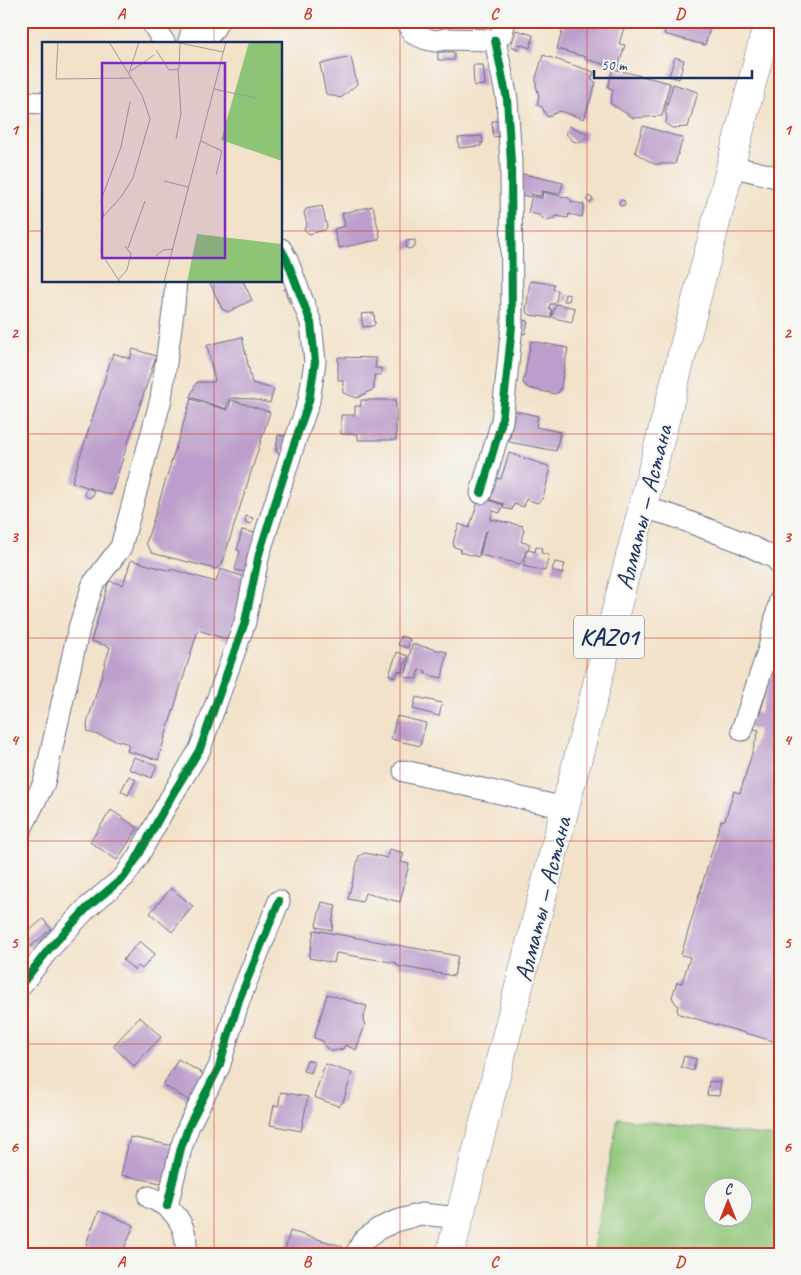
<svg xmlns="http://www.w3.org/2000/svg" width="801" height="1275" font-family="Caveat,sans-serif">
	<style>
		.green { fill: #8ec476; stroke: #547a6a; fill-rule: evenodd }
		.building { fill: #bc9dcb }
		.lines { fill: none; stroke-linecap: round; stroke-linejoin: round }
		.minor-casing { stroke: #676e84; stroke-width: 23 }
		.highway-casing { stroke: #676e84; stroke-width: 29 }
		.minor { stroke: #fff; stroke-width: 21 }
		.highway { stroke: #fff; stroke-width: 28 }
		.cycleway-casing { stroke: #f6f6f2; stroke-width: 11 }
		.cycleway { stroke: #00873e; stroke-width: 8 }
		.grid { fill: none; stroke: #c8321e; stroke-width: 1; stroke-opacity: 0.55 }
		.labels { text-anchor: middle; stroke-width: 4; stroke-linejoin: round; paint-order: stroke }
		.shield { fill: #f6f6f2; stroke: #5d6b8a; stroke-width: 1 }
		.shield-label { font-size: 24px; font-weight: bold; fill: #1b2f5e }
		.street-label { font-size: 25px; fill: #1b2f5e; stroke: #f6f6f2 }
		.inset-road { fill: none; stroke: #9d9a9f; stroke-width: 1 }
		.view { fill: #7b2cbf; fill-opacity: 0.15; stroke: #7b2cbf; stroke-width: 2.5 }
		.inset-edge { fill: none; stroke: #1b2f5e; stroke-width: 2.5 }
		.neatline { fill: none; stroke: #c8321e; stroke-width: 2 }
		.grid-label { font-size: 16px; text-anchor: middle; font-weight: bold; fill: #c8321e }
	</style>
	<rect width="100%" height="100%" fill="#f6f6f2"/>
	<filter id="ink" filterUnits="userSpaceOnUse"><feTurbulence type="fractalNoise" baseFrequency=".02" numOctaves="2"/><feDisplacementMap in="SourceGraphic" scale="10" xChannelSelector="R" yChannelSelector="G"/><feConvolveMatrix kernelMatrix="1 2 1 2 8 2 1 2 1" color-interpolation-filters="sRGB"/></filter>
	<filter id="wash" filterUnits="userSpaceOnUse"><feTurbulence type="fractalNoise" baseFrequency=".0096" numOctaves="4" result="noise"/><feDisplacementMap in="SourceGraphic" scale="20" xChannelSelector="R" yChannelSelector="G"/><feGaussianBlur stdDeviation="1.12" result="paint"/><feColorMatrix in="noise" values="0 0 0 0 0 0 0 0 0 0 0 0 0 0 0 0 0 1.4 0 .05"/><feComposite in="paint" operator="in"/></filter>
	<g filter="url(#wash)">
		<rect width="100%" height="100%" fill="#f3e2ca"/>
		<!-- green -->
		<path class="green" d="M618,1118L780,1137V1254H592ZM714,1188H744V1218H714Z"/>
		<g id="blocks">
			<!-- building -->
			<path class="building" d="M91,21H104L99,24H93Z
				M565,21H633L632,26L628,28L624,27L619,44L625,45L618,68L585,59L586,57L557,49Z
				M668,21L712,22L705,45L664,34Z
				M516,30L533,35L530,48L519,44L518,49L511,46Z
				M438,52H454V60H438Z
				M543,55L594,72L591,80L596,82L584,119L560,111L547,117L542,107L537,105L539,96L536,85V78Z
				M351,57L357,84L341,98L326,94L320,64Z
				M675,57L684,60L679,79L669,76Z
				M473,65H483L485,85L474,86Z
				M613,69L670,83L662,116L633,118L610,103L613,90L608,87Z
				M673,84L698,92L688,127L672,128L666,124L667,116L665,112Z
				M492,121H501L502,136L493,137Z
				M569,126L587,133L585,139L580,143L573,141L566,134Z
				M643,126L683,138L675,164H654L639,155L635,152Z
				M482,136L483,143H481V146L459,148L458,138Z
				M519,173L563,183L560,194L542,191L541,196L531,194L530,197L517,194Z
				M543,192L569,198L571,200V202L584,204L582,217L569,214L568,218L556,216L555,218L547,220L543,219L541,216L528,212L532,196L542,198Z
				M589,196L593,199L590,203L586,200Z
				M619 203a3 3 0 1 1 6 0a3 3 0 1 1-6 0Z
				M322,206L327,227L325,230L309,234L304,229L307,224L304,213L306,209Z
				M373,206L380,236L378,240L339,248L334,229L345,226L342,213Z
				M415,240V247L408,249L406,247V241Z
				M209,281H243L252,300L228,312L222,309Z
				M530,281L554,284L553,289L558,290L556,302L554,304H550L549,309L552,310L551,318L530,315L526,311Z
				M290,286L297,301L290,304L284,289Z
				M565,294L570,295L569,301H564Z
				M556,304L575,308L572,322L554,318L552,316Z
				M374,313L375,324L373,326L363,327L361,314Z
				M517,319L528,321L525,334L516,331Z
				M242,337L252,383L274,389L270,403L251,399L232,398L229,399L226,409L190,397L196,383L199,382H214L215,381L207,345Z
				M531,341L568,348L560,391L555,394L528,388L523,383Z
				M133,349L156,356L111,495L72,482L113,353L130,359Z
				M338,357L376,358L375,368H381V375H374V389L357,398L343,393V380H338Z
				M191,399L228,410L231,400L270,412L222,564L216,569L152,553L146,543Z
				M361,400H396V440H358V434H341V415H355V406H361Z
				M515,411L538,416L536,427L560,432L556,451L509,442Z
				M278,435L287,436L282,454H279L276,450Z
				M509,453L548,466L550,471L543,498L537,503L526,499L524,507L514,504L512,510L503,508L504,504L482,497L493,477L501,479Z
				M84.5 493a4.5 4.5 0 1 1 9 0a4.5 4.5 0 1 1-9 0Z
				M480,497L503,505L500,513L493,511L490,521L491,519L523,526L522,528L524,529L521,542L530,544L528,549L526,550L523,560L520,564L480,555L485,533L488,531L485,532L478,557L460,552L461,549L454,547L453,542L459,524L469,528Z
				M246,516L253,518L251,524L245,522Z
				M242,530L255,533L246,572L235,570L240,551L237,550Z
				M536,547L542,548L541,553L549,555L545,571L523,566L526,553L529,550L535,552Z
				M131,560L170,571L171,569L216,582L220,569L248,578L229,640L198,630L158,760L127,751L129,744L88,732L87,724L110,647L91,641L109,581L123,585Z
				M555,562L565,564L562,574L552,570Z
				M401,636L410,639L408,648L398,645Z
				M412,644L447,652L442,678L425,674L426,671L419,670L417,679L405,677Z
				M779,650L780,786L776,800L780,801V1043L679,1014L677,1010L678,1006L674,1001L672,997L677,982L682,983L690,957L681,955L721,821L725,820L734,791L740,793L759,730L749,728L754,711L760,713Z
				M397,652L408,656L402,672L398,671L396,677L389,675Z
				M416,697L442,703L439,716L413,709Z
				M397,716L426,723L420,746L391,739Z
				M134,757L157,765L152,778L129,769Z
				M129,776L136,780L128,795L121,791Z
				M111,810L138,828L117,860L90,842Z
				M389,849L404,853L401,862L409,864L400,902L365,893L362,902L348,899L359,856L365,853L387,858Z
				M171,888L193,906L172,932L150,913Z
				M322,902L336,905L332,923L333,924L332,930L317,927L316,925Z
				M43,919L51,929L29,948L21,938Z
				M314,930L458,956L454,976L397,966V963L336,953L334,963L309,958Z
				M140,941L155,954L142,969L138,966L135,970L123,960Z
				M327,994L367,1006L363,1020L365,1025L356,1050L345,1045L343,1049L333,1051L326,1048L323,1041L314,1038Z
				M140,1017L161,1037L134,1066L113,1046Z
				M684,1056L696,1059L693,1071L681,1067Z
				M178,1059L210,1078L195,1104L163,1085Z
				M307,1060L315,1062L311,1073L303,1071Z
				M325,1064L352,1073L343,1102L338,1106L314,1097Z
				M709,1081L721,1082L719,1096L707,1095Z
				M281,1092L308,1097L301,1131L270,1125L274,1105L278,1106Z
				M130,1137L174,1146L166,1184L121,1175Z
				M99,1211L134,1225L122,1254H93L88,1251L86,1243Z
				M290,1231L342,1246L340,1254H284Z"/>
		</g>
	</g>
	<g filter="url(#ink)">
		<use href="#blocks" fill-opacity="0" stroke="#676e84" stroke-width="1"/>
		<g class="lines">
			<!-- minor casing -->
			<g class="minor-casing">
				<path id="minor" d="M151,21L165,44
					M405,21L414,34L426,39L435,41L446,39L495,40L501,35L505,21
					M188,44L195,21
					M197,44C207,40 214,30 218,21
					M21,102L44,103
					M731,166L780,178
					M481,493L502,421L512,326L511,162L507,99L495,40
					M643,507L673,516L739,541L777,559L780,565
					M742,730L769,648L780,600
					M404,771L565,808
					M21,829L44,783L79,628L93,584L121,547L161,399L174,305L176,281
					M21,985L49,949L88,907L124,877L137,858L171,797L200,749L214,709L245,622L259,554L294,444L309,401L315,362L311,323L287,260L281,249
					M149,1197C155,1200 162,1203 167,1207C181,1218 189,1236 185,1254
					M167,1206L181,1148L189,1125L219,1067L239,1000L279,901
					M356,1254L363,1241L378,1229L396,1221L421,1214L460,1218"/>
			</g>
			<!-- highway casing -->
			<g class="highway-casing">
				<path id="highway" d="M450,1254L768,21"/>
			</g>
			<!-- minor -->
			<use href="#minor" class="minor"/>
			<!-- highway -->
			<use href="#highway" class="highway"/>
			<!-- cycleway casing -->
			<g class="cycleway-casing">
				<path id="cycleway" d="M481,493L502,421L512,326L511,162L507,99L495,40
					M21,985L49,949L88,907L124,877L137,858L171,797L200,749L214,709L245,622L259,554L294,444L309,401L315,362L311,323L287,260L281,249
					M167,1206L181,1148L189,1125L219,1067L239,1000L279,901"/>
			</g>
			<!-- cycleway -->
			<use href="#cycleway" class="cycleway"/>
		</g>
	</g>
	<!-- grid -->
	<path class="grid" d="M214,21V44M400,21V1254M587,21V1254M21,231H44M281,231H780M214,281V1254M21,434H780M21,638H780M21,841H780M21,1044H780"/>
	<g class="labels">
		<!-- shield labels -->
		<rect class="shield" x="574" y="615.5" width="70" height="43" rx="4"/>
		<g class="shield-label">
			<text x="609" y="645">KАZ01</text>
		</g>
		<!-- street labels -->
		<g class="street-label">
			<text transform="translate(643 507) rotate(-76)" y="9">Алматы — Астана</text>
			<text transform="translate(542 899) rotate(-76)" y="9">Алматы — Астана</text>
		</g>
	</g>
	<!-- overview -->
	<g transform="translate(42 42)">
		<rect width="240" height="240" fill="#f3e2ca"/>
		<path d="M207,0H240V119L179,98ZM155,192L240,202V240H145Z" fill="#8ec476"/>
		<path class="inset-road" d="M16,0L14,37L90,36M67,0L100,53L108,77L91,136L79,155L60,176L59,211L78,240M114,8L127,28L137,27L138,1L181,10M89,29L112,13M87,31L97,0M172,47L214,56M134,97L139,71L136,28M159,99L180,109L174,133M122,139L146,145M62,175L59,158L79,105L88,60M86,206L103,159M114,214L121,208L131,207M76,238L85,228L89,212L83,204M122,240L184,0"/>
		<path class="view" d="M60,21H183V216H60Z"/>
		<rect width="240" height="240" class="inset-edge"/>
	</g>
	<!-- margin -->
	<rect width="801" height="1275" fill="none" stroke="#f6f6f2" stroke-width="55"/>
	<!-- north arrow -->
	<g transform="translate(728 1202)"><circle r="24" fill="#f6f6f2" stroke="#9ea6b7"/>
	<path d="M0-4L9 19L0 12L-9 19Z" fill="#c8321e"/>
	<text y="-8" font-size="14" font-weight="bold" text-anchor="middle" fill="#1b2f5e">С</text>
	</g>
	<!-- scale -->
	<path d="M594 70v8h158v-8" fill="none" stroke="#1b2f5e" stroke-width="2.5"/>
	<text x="601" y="70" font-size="15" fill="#1b2f5e" stroke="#f6f6f2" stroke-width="4" paint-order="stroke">50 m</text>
	<rect x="28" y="28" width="746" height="1220" class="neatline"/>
	<g class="grid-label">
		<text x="121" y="19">A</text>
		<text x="307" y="19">B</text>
		<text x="494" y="19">C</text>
		<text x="680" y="19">D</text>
		<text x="14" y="135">1</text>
		<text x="787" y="135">1</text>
		<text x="14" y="338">2</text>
		<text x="787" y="338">2</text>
		<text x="14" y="542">3</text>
		<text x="787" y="542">3</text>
		<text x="14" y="745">4</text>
		<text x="787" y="745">4</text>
		<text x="14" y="948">5</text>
		<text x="787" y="948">5</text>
		<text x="14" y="1152">6</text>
		<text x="787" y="1152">6</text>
		<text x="121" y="1267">A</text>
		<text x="307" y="1267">B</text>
		<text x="494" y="1267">C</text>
		<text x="680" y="1267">D</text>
	</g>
</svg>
